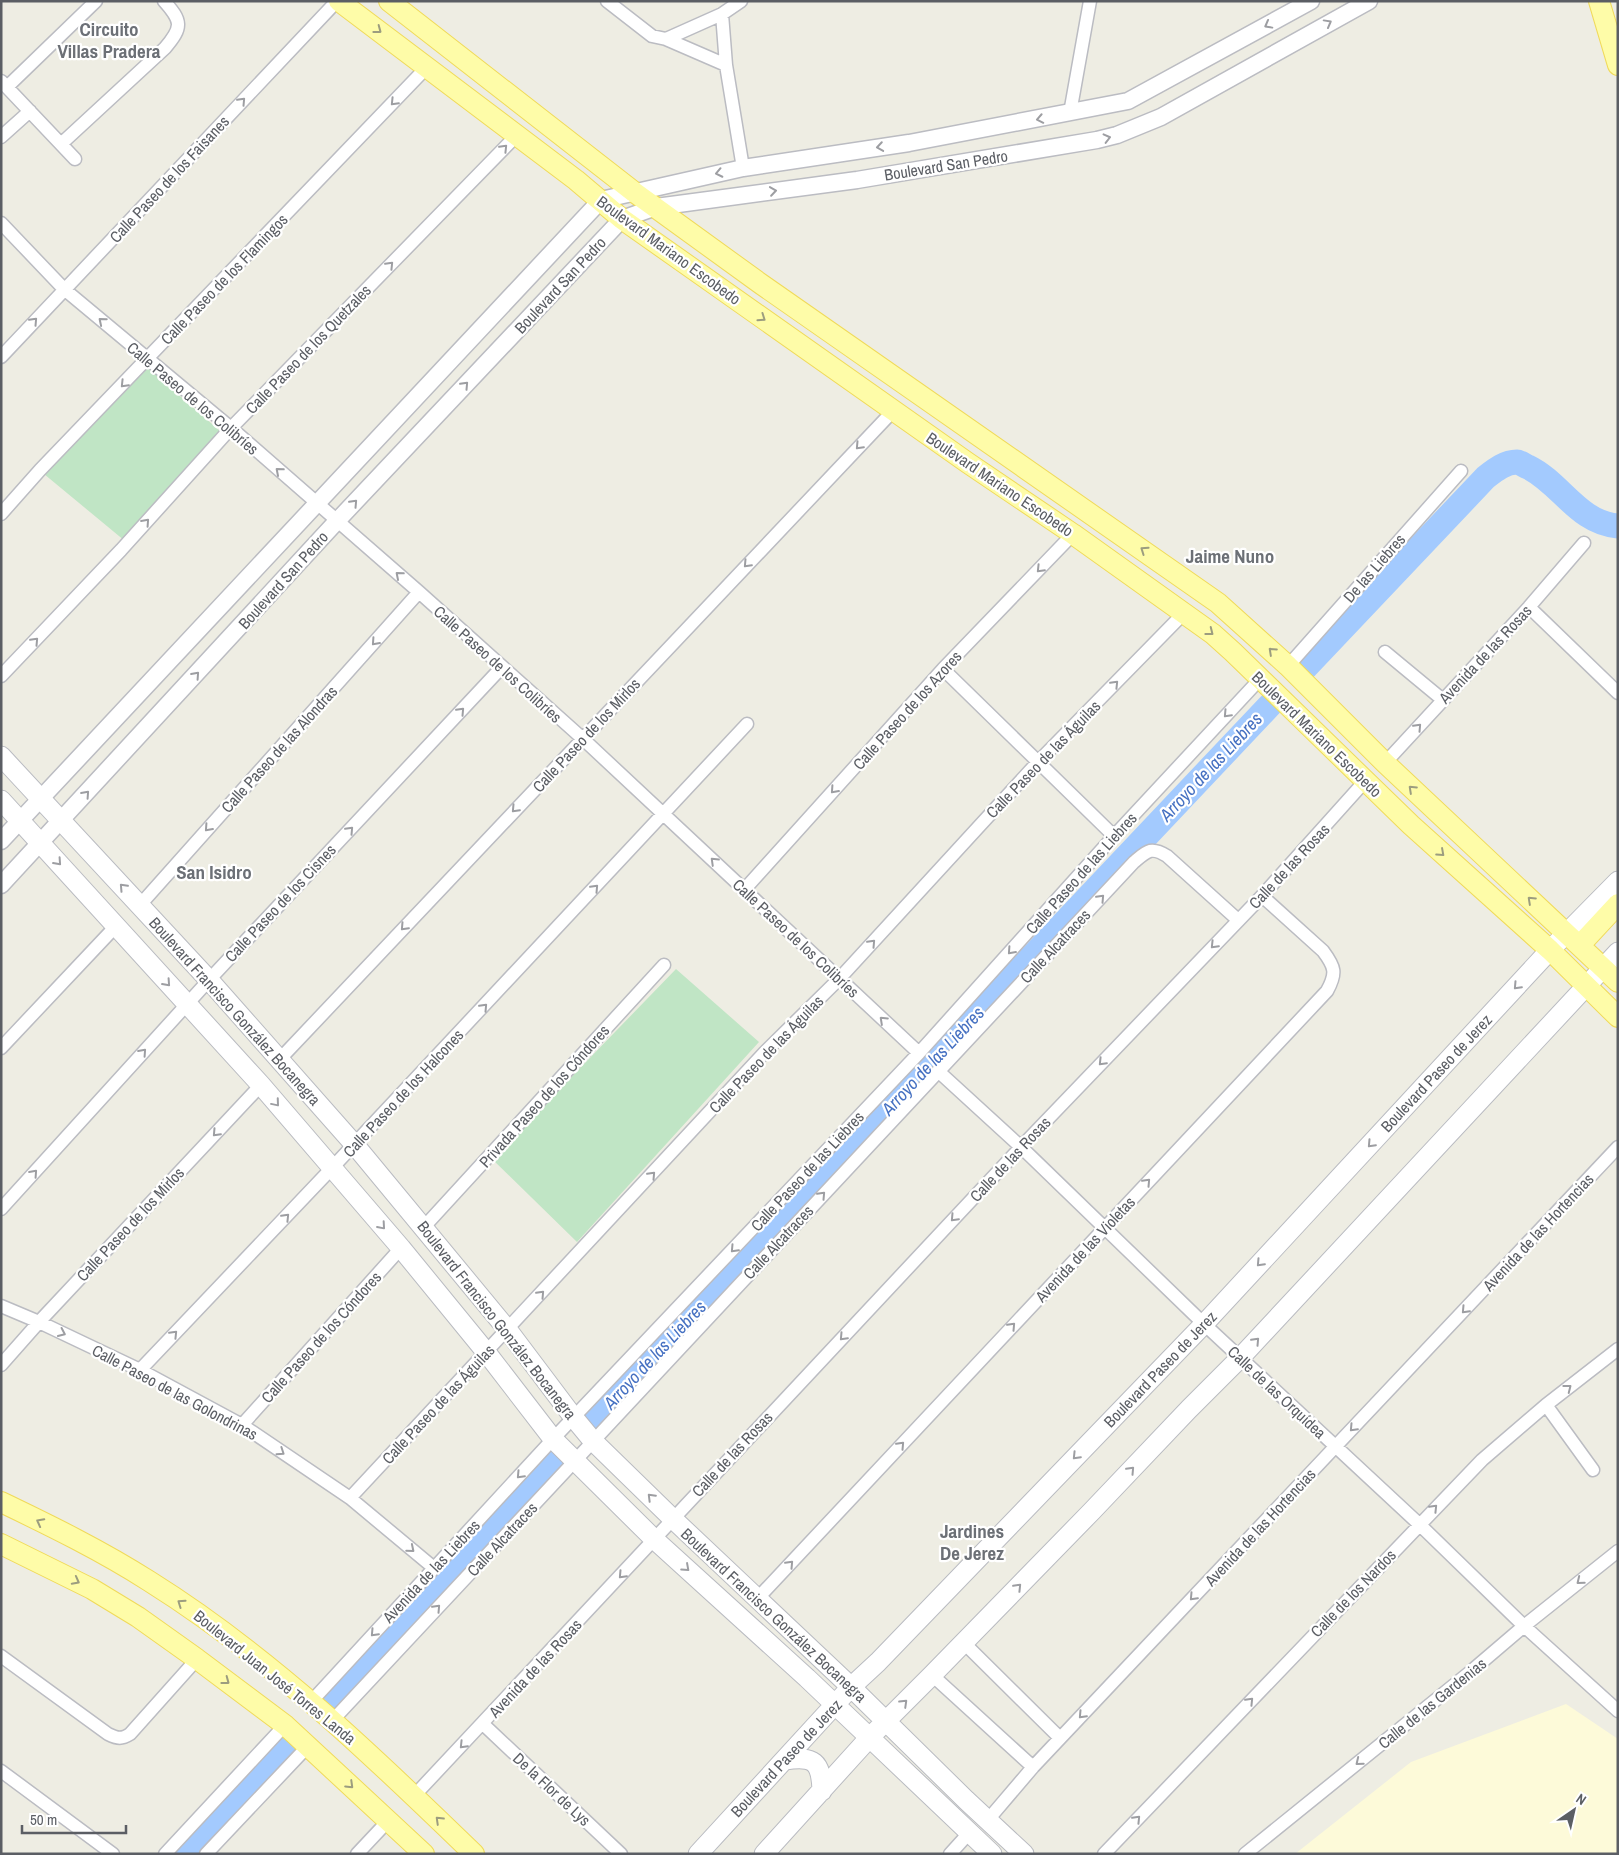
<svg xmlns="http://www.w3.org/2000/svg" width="1619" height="1855" font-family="'Archivo Narrow',sans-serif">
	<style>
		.commercial { fill: #fdfad9 }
		.green { fill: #c0e5c5 }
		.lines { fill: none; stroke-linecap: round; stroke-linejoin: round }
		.river { stroke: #a3cafe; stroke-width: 25 }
		.minor-casing { stroke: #bbbcc2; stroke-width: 15 }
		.tertiary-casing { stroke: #bbbcc2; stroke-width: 19 }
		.secondary-casing { stroke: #b9bbc1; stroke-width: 21 }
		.primary-casing { stroke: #f0da5a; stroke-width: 22 }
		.minor { stroke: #fff; stroke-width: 12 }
		.tertiary { stroke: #fff; stroke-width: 16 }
		.secondary { stroke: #fff; stroke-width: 19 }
		.primary { stroke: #fefca8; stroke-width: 20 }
		.oneway { stroke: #9d9ea2 }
		.oneway2 { stroke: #9c9d7f }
		.labels { text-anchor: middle; stroke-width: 4.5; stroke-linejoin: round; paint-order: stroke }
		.street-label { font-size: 16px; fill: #5b5e64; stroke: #fff }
		.water-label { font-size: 18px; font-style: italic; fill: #4671c2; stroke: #fff }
		.quarter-label { font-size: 19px; font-weight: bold; fill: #6c7076; stroke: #fff }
	</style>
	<rect width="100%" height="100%" fill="#eeede3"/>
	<!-- commercial -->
	<path class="commercial" d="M1566,1704L1618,1739V1854H1295L1411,1762Z"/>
	<!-- green -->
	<path class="green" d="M148,368L220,431L125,541L44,474Z
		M676,969L759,1042L577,1242L492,1159Z"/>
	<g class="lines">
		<!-- river -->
		<path class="river" d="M1306,667L1486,477C1495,470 1505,462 1517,462C1520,462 1525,466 1528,467C1561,483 1578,523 1618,526
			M597,1417L1270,705
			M329,1700L553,1463
			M184,1854L286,1745"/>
		<!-- minor casing -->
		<g class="minor-casing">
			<path id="minor" d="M607,1L652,36L666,39L726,65
				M722,14L726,65L743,168
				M666,39L722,14L741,1
				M1,81L75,159
				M7,87L96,1
				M1070,113L1090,1
				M1,137L30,111
				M61,144L165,48C183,27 182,21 164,1
				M1,223L64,289L231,428L419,592L582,738L919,1053
				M1,357L337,1
				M1,514L40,470L427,67
				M1529,607L1618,693
				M1385,652L1443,700
				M1288,666L1461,471
				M943,669L1114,836
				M1,676L121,550L231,428L517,135
				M1385,763L1529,607L1584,543
				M744,890L943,669L1073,534
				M140,905L419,592
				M1,1048L116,926
				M280,1059L893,411
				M938,1071L1021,1147L1204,1324L1419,1524L1524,1626L1618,1711
				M1,1209L209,980L502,667
				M424,1227L664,965
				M1,1306L39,1322L140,1370L242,1425L350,1498L434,1568
				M1,1365L39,1322L261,1085
				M140,1370L332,1168L747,724
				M1546,1405L1593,1470
				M242,1425L401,1248
				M350,1498L764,1053L839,979L1038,762L1184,613
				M757,1599L1327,991C1337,973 1335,967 1323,951L1262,896
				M964,1643L1060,1738
				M1,1656L108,1734C118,1739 122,1739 130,1734L197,1659
				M932,1675L1033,1767
				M310,1703L553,1439L919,1053L1114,836L1260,679
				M332,1721L1134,862C1147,851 1151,846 1167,856L1238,920
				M483,1724L621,1854
				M1,1771L113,1854
				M414,1796L1021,1147L1262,896L1366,780
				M987,1821L1033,1767L1618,1147
				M165,1854L285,1725
				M206,1854L309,1745
				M357,1854L388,1821
				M950,1854L969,1833
				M1104,1854L1482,1460L1546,1405L1618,1349
				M1245,1854L1469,1673L1524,1626L1618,1551"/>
		</g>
		<!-- tertiary casing -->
		<g class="tertiary-casing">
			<path id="tertiary" d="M1,841L601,200L743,168L909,143L1128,101L1311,1
				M1,885L337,521L622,219L656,207L857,180L1097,140L1117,135L1161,117L1369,1"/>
		</g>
		<!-- secondary casing -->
		<g class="secondary-casing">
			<path id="secondary" d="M1,756L209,980L354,1144L507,1329L574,1418L593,1441L673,1519L851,1687L966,1800L1024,1854
				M1,800L261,1085L401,1248L486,1352L553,1439L655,1540L807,1678L992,1854
				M785,1760C814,1756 821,1761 822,1791
				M698,1854L851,1687L878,1662L1204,1324L1550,950L1618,881
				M764,1854L870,1737L932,1675L1092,1511L1189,1409L1240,1358L1618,952"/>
		</g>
		<!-- primary casing -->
		<g class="primary-casing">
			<path id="primary" d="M339,1L576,180L622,219L968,463L1073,534L1213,634L1233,652L1411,825L1550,950L1618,1017
				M389,1L634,192L761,284L1218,603L1288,666L1385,763L1618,982
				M1599,1L1618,65
				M1580,945L1618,904
				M1,1502C51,1526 102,1551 149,1581C269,1656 373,1756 474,1854
				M1,1544L92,1589L138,1617L197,1659L285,1725L424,1854"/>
		</g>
		<!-- minor -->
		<use href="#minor" class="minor"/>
		<!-- tertiary -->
		<use href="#tertiary" class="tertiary"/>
		<!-- secondary -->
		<use href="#secondary" class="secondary"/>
		<!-- primary -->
		<use href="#primary" class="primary"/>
	</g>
	<!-- one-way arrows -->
	<defs><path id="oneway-chevron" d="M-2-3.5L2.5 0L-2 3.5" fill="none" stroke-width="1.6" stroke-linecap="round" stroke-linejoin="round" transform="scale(1.25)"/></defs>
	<g class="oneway">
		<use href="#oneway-chevron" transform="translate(1328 23) rotate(-29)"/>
		<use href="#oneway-chevron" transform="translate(1268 25) rotate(151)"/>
		<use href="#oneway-chevron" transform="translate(242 101) rotate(-47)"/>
		<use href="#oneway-chevron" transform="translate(394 102) rotate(134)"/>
		<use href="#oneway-chevron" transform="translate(1040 119) rotate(169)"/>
		<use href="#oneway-chevron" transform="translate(1107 138) rotate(-14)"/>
		<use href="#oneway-chevron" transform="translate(880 147) rotate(171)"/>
		<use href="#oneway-chevron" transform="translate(504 148) rotate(-46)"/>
		<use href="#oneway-chevron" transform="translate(719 173) rotate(168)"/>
		<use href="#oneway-chevron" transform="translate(773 191) rotate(-8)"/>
		<use href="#oneway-chevron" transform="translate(390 265) rotate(-46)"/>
		<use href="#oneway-chevron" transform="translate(34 321) rotate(-47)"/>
		<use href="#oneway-chevron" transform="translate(102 321) rotate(-140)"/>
		<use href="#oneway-chevron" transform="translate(124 384) rotate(134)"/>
		<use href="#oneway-chevron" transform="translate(465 385) rotate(-47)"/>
		<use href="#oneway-chevron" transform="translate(859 446) rotate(133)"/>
		<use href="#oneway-chevron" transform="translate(279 471) rotate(-139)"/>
		<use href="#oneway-chevron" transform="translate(354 503) rotate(-47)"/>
		<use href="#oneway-chevron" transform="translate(146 522) rotate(-48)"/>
		<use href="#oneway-chevron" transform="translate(747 564) rotate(133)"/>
		<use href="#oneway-chevron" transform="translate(1040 569) rotate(134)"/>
		<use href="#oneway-chevron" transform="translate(399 575) rotate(-139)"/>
		<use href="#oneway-chevron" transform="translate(35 641) rotate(-47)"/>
		<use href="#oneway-chevron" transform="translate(375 642) rotate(132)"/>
		<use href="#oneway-chevron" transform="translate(196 675) rotate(-48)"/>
		<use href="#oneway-chevron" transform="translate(1115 684) rotate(-46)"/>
		<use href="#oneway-chevron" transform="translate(461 711) rotate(-47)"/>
		<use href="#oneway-chevron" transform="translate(1227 714) rotate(133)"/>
		<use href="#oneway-chevron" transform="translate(1418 727) rotate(-47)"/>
		<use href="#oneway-chevron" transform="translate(834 790) rotate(132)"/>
		<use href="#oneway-chevron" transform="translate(86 794) rotate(-48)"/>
		<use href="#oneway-chevron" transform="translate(515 809) rotate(133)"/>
		<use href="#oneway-chevron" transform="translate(208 828) rotate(132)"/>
		<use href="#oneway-chevron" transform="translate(350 830) rotate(-47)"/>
		<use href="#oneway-chevron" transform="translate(714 861) rotate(-136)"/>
		<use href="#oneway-chevron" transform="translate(58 862) rotate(48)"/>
		<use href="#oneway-chevron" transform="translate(123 887) rotate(-133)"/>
		<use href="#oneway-chevron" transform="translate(595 888) rotate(-47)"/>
		<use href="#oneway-chevron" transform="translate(1101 898) rotate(-47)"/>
		<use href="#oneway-chevron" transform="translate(404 927) rotate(133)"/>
		<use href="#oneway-chevron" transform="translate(872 943) rotate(-47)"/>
		<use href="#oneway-chevron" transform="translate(1214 945) rotate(134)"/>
		<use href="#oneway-chevron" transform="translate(1011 951) rotate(132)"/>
		<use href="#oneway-chevron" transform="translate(167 983) rotate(48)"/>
		<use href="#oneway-chevron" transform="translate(1517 986) rotate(133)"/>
		<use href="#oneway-chevron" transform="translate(484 1007) rotate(-47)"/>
		<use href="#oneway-chevron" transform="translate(883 1020) rotate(-137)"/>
		<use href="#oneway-chevron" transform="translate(143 1052) rotate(-48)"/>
		<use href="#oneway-chevron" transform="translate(1102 1062) rotate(134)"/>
		<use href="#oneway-chevron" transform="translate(276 1103) rotate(50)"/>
		<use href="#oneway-chevron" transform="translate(216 1133) rotate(133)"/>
		<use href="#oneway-chevron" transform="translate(1371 1144) rotate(133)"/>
		<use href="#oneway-chevron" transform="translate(34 1173) rotate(-48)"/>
		<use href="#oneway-chevron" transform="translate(652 1175) rotate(-47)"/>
		<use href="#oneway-chevron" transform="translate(1147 1182) rotate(-47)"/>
		<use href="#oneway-chevron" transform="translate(822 1195) rotate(-47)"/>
		<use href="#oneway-chevron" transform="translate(286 1217) rotate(-46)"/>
		<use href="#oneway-chevron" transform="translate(954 1218) rotate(133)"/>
		<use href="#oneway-chevron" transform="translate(382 1226) rotate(49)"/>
		<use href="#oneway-chevron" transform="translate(734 1249) rotate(133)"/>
		<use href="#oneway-chevron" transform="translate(1260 1263) rotate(133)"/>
		<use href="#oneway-chevron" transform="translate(541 1294) rotate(-47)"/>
		<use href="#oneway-chevron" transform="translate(1465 1310) rotate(133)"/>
		<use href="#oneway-chevron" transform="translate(1012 1326) rotate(-47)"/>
		<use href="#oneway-chevron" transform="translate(62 1333) rotate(25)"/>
		<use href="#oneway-chevron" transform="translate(174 1334) rotate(-46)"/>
		<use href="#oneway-chevron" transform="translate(843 1337) rotate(133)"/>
		<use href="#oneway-chevron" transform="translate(1256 1341) rotate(-47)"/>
		<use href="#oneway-chevron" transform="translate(1568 1388) rotate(-38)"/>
		<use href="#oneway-chevron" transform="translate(1353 1428) rotate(133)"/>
		<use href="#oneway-chevron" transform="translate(901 1445) rotate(-47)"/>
		<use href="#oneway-chevron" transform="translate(281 1452) rotate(34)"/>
		<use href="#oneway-chevron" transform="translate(1076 1456) rotate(134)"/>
		<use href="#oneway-chevron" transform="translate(1131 1470) rotate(-47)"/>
		<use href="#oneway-chevron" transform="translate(520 1475) rotate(133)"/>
		<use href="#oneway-chevron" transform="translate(651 1497) rotate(-135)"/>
		<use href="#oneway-chevron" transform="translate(1434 1508) rotate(-46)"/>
		<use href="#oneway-chevron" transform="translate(411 1549) rotate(40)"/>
		<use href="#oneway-chevron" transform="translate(790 1564) rotate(-47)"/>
		<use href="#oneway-chevron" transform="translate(686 1568) rotate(42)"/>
		<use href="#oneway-chevron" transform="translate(622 1575) rotate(133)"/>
		<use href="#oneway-chevron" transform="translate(1580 1581) rotate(141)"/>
		<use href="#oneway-chevron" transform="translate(1018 1587) rotate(-46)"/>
		<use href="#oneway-chevron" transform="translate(1193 1597) rotate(133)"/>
		<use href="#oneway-chevron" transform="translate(437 1608) rotate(-47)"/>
		<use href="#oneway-chevron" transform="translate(374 1633) rotate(133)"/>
		<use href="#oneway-chevron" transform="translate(1250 1701) rotate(-46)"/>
		<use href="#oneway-chevron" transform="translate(904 1703) rotate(-44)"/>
		<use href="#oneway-chevron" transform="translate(1082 1715) rotate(133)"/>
		<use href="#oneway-chevron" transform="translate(463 1745) rotate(134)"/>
		<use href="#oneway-chevron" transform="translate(1359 1762) rotate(141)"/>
		<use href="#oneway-chevron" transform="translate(1137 1819) rotate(-46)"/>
	</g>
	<g class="oneway2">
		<use href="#oneway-chevron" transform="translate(378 30) rotate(37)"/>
		<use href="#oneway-chevron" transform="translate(762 318) rotate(35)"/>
		<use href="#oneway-chevron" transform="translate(1144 550) rotate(-145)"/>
		<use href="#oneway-chevron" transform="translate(1210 632) rotate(38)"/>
		<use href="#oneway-chevron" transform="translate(1272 651) rotate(-137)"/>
		<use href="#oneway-chevron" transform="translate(1412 789) rotate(-137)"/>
		<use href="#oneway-chevron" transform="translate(1441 853) rotate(42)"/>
		<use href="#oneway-chevron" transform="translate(1531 900) rotate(-137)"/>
		<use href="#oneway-chevron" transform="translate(40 1522) rotate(-152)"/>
		<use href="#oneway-chevron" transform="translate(76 1581) rotate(28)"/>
		<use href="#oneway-chevron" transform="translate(181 1603) rotate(-145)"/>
		<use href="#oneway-chevron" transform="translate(226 1681) rotate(37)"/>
		<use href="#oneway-chevron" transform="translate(350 1785) rotate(44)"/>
		<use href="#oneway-chevron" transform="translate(439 1820) rotate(-136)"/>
	</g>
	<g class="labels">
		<!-- street labels -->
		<g class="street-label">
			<text transform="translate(946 165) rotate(-9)" y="6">Boulevard San Pedro</text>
			<text transform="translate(169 179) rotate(-47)" y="6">Calle Paseo de los Faisanes</text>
			<text transform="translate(669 250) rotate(36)" y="6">Boulevard Mariano Escobedo</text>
			<text transform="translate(224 279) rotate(-46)" y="6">Calle Paseo de los Flamingos</text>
			<text transform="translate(560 285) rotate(-47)" y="6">Boulevard San Pedro</text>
			<text transform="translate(308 349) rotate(-46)" y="6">Calle Paseo de los Quetzales</text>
			<text transform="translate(193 398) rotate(40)" y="6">Calle Paseo de los Colibríes</text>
			<text transform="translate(1000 484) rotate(34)" y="6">Boulevard Mariano Escobedo</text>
			<text transform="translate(1374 568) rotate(-49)" y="6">De las Liebres</text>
			<text transform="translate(283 580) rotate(-48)" y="6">Boulevard San Pedro</text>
			<text transform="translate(1485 654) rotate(-47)" y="6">Avenida de las Rosas</text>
			<text transform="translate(498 664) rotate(42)" y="6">Calle Paseo de los Colibríes</text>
			<text transform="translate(907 710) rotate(-48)" y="6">Calle Paseo de los Azores</text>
			<text transform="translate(1317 734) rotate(44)" y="6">Boulevard Mariano Escobedo</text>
			<text transform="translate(586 735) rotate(-47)" y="6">Calle Paseo de los Mirlos</text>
			<text transform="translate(279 749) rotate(-48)" y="6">Calle Paseo de las Alondras</text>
			<text transform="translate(1043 759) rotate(-46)" y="6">Calle Paseo de las Águilas</text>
			<text transform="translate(1289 866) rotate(-47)" y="6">Calle de las Rosas</text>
			<text transform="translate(1081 873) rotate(-48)" y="6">Calle Paseo de las Liebres</text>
			<text transform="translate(280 903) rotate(-47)" y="6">Calle Paseo de los Cisnes</text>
			<text transform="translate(796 938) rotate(43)" y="6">Calle Paseo de los Colibríes</text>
			<text transform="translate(1055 946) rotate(-47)" y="6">Calle Alcatraces</text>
			<text transform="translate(235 1011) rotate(48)" y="6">Boulevard Francisco González Bocanegra</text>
			<text transform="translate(766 1054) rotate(-46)" y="6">Calle Paseo de las Águilas</text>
			<text transform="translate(1436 1073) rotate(-47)" y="6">Boulevard Paseo de Jerez</text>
			<text transform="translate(403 1093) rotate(-47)" y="6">Calle Paseo de los Halcones</text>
			<text transform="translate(544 1096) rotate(-48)" y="6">Privada Paseo de los Cóndores</text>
			<text transform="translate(1010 1159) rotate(-47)" y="6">Calle de las Rosas</text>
			<text transform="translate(807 1171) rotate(-47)" y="6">Calle Paseo de las Liebres</text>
			<text transform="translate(130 1224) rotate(-47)" y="6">Calle Paseo de los Mirlos</text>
			<text transform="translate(1538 1232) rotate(-47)" y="6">Avenida de las Hortencias</text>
			<text transform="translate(778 1242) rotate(-47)" y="6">Calle Alcatraces</text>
			<text transform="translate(1085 1249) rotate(-47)" y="6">Avenida de las Violetas</text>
			<text transform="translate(497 1320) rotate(52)" y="6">Boulevard Francisco González Bocanegra</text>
			<text transform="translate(321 1337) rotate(-48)" y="6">Calle Paseo de los Cóndores</text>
			<text transform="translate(1160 1369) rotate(-46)" y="6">Boulevard Paseo de Jerez</text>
			<text transform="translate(175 1392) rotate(28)" y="6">Calle Paseo de las Golondrinas</text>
			<text transform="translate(1277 1392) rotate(43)" y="6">Calle de las Orquídea</text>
			<text transform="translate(438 1404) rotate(-47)" y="6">Calle Paseo de las Águilas</text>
			<text transform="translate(732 1454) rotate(-47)" y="6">Calle de las Rosas</text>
			<text transform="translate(1260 1527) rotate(-47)" y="6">Avenida de las Hortencias</text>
			<text transform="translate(502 1539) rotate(-47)" y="6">Calle Alcatraces</text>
			<text transform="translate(431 1571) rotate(-47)" y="6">Avenida de las Liebres</text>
			<text transform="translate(1353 1593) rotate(-46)" y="6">Calle de los Nardos</text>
			<text transform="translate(774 1615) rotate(43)" y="6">Boulevard Francisco González Bocanegra</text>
			<text transform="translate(535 1668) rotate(-47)" y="6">Avenida de las Rosas</text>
			<text transform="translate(275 1677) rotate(39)" y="6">Boulevard Juan José Torres Landa</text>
			<text transform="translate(1432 1703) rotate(-39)" y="6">Calle de las Gardenias</text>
			<text transform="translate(786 1758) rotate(-47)" y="6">Boulevard Paseo de Jerez</text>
			<text transform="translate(552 1789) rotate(43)" y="6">De la Flor de Lys</text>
		</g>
		<!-- water labels -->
		<g class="water-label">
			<text transform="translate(1211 767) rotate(-47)" y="6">Arroyo de las Liebres</text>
			<text transform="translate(933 1061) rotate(-47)" y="6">Arroyo de las Liebres</text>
			<text transform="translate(655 1355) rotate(-47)" y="6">Arroyo de las Liebres</text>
		</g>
		<!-- quarter labels -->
		<g class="quarter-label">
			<text x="109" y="36">Circuito<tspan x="109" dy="22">Villas Pradera</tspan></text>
			<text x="1230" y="563">Jaime Nuno</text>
			<text x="214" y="879">San Isidro</text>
			<text x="972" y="1538">Jardines<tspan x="972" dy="22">De Jerez</tspan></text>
		</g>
	</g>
	<!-- border -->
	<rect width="1619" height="1855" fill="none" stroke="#5b5e64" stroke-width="5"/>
	<!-- north arrow -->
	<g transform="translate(1574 1810) rotate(34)" stroke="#ffffff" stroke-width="4" paint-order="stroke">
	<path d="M0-4L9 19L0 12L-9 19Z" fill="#5b5e64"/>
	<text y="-8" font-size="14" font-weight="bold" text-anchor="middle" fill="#5b5e64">N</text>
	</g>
	<!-- scale -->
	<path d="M22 1825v8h104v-8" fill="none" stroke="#5b5e64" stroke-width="2.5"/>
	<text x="30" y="1825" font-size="15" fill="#5b5e64" stroke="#ffffff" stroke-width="4" paint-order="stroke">50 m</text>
</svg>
